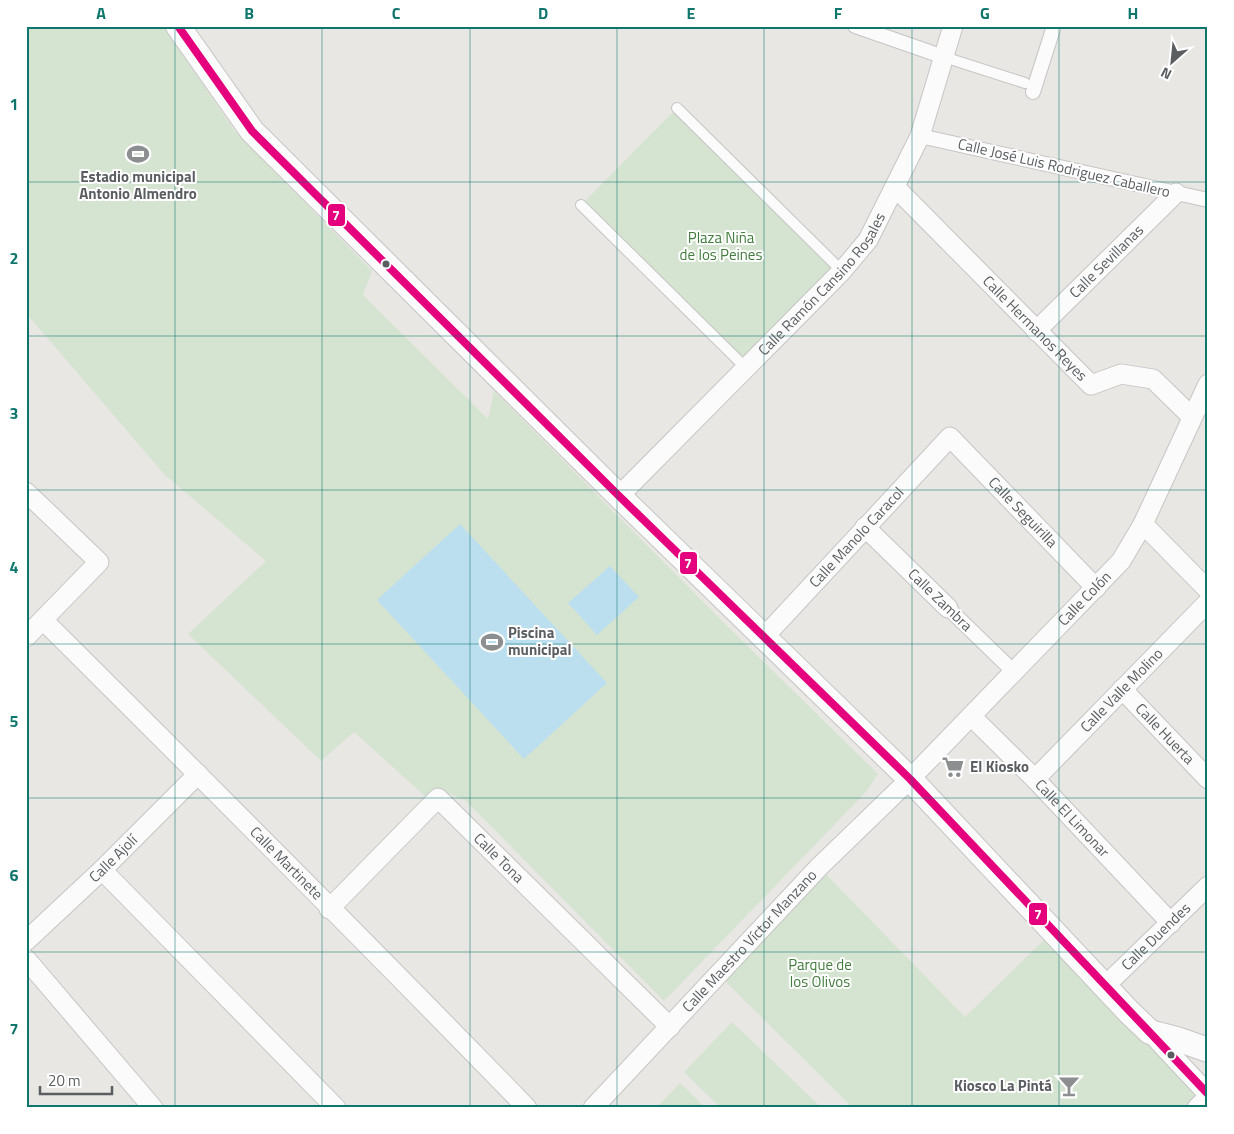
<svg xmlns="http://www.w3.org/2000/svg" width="1234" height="1134" font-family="'Titillium Web',sans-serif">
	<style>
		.green { fill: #d5e3d1 }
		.water { fill: #bcdff0 }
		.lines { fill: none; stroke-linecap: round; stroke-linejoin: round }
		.service-casing { stroke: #c6c5c4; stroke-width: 12 }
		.pedestrian-casing { stroke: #c6c5c4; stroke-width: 16 }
		.minor-casing { stroke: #c6c5c4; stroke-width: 21 }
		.tertiary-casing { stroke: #c6c5c4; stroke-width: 26 }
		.service { stroke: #fcfbfb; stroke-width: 10 }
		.pedestrian { stroke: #fcfbfb; stroke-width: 14 }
		.minor { stroke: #fcfbfb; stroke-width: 19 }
		.tertiary { stroke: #fcfbfb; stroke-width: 24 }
		.bus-1-casing { stroke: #fff; stroke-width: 11 }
		.bus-1 { stroke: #e5007d; stroke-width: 8 }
		.grid { fill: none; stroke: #0f766e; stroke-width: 1; stroke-opacity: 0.55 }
		.bus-dot { fill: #5a5e61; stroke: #fff; stroke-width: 2 }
		.labels { text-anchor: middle; stroke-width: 4; stroke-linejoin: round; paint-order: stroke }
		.street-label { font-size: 15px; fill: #5a5e61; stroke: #fff }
		.poi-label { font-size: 15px; font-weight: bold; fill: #5a5e61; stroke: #fff; text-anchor: start }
		.park-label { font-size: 15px; fill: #427d3d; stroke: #fff }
		.line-badge { stroke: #fff; stroke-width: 2 }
		.badge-label { font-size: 14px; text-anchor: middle; font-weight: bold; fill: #fff }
		.neatline { fill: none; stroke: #0f766e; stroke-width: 2 }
		.grid-label { font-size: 16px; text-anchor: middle; font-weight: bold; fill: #0f766e }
	</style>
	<rect width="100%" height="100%" fill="#e9e7e4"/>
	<!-- green -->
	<path class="green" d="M33,26H163L234,130L372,271L363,295L488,419L494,391L724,623L878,774L866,792L664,1001L465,800L436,789L427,798L354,732L321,761L188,634L266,561L164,474L26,313V32Z
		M677,108L842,271L746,368L581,205Z
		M819,867L965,1017L1053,931L1200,1085L1197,1108H853L719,975Z
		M732,1022L822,1108H721L684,1072Z
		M680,1083L706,1108H656Z"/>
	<!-- water -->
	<path class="water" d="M460,524L607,683L524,759L377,600Z
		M610,566L639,597L597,635L568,603Z"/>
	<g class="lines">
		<!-- service casing -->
		<g class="service-casing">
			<path id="service" d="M944,57L1025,83
				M677,108L842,271
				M581,205L746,368"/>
		</g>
		<!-- pedestrian casing -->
		<g class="pedestrian-casing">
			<path id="pedestrian" d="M855,26L944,57
				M1033,92L1054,26
				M920,136L1208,200
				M948,608L1014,672"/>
		</g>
		<!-- minor casing -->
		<g class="minor-casing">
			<g id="minor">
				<path id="s1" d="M895,187L1091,385L1121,374L1153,379L1192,417"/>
				<path id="s2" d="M1036,331L1176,193"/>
				<path d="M26,492L99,562L26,637"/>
				<path id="s3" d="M619,496L842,271L868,240L920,136L953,26"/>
				<path d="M1143,524L1208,590"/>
				<path d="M865,527L948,608"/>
				<path id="s4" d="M43,620C205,781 367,943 527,1108"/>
				<path id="s5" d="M764,637L950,437L1096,588"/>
				<path id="s6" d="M1122,689L1208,779"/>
				<path id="s7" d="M971,716L1035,779L1171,923"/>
				<path id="s8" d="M1035,779L1208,602"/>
				<path d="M102,870L336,1108"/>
				<path id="s9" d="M329,909L438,798L670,1027"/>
				<path id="s10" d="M26,941L102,870L198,774"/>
				<path d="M26,959L153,1108"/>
				<path id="s11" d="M1105,986L1208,886"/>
				<path d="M1150,1032L1208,1094"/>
				<path id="s12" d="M593,1108L819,867L910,779L1121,561L1143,524L1208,384"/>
				<path d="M1197,1108L1208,1097"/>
			</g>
		</g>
		<!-- tertiary casing -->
		<g class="tertiary-casing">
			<path id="tertiary" d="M178,26L252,131L619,496L910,779L1129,1012L1150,1032L1177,1039L1208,1050"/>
		</g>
		<!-- service -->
		<use href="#service" class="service"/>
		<!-- pedestrian -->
		<use href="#pedestrian" class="pedestrian"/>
		<!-- minor -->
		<use href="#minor" class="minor"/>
		<!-- tertiary -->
		<use href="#tertiary" class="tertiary"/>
		<!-- bus-1 casing -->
		<g class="bus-1-casing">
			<path id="bus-1" d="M178,26L252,131L619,496L910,779L1208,1094"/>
		</g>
		<!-- bus-1 -->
		<use href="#bus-1" class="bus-1"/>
	</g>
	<!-- grid -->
	<path class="grid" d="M175,26V1108M322,26V1108M470,26V1108M617,26V1108M764,26V1108M912,26V1108M1059,26V1108M26,182H1208M26,336H1208M26,490H1208M26,644H1208M26,798H1208M26,952H1208"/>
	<!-- icons -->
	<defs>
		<g id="stadium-bare" transform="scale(1.725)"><path d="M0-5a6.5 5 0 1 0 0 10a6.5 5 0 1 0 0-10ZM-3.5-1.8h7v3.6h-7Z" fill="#8c8e8f" stroke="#fff" stroke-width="2.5" paint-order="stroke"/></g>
		<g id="supermarket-bare" transform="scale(1.725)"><path d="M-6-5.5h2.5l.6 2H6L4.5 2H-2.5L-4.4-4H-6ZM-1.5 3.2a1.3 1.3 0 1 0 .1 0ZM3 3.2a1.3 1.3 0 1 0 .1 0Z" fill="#8c8e8f" stroke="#fff" stroke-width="2.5" paint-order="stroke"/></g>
		<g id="bar-bare" transform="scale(1.725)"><path d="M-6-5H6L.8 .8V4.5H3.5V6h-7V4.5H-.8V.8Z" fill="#8c8e8f" stroke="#fff" stroke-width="2.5" paint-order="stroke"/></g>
	</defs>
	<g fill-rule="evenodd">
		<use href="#stadium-bare" x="138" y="154"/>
		<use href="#stadium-bare" x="492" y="642"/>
		<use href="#supermarket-bare" x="953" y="767"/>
		<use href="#bar-bare" x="1069" y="1086"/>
	</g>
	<!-- markers -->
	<g class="bus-dot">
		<circle cx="386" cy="264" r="4.5"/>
		<circle cx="1171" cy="1055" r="4.5"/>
	</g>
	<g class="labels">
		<!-- street labels -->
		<g class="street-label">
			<text transform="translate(1064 168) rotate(13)" y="5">Calle José Luis Rodriguez Caballero</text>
			<text dy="5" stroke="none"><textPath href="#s2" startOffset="99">Calle Sevillanas</textPath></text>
			<text dy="5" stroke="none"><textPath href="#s3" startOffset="294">Calle Ramón Cansino Rosales</textPath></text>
			<text dy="5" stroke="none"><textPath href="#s1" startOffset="199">Calle Hermanos Reyes</textPath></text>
			<text dy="5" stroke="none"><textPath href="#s5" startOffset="378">Calle Seguirilla</textPath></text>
			<text dy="5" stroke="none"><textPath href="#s5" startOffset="136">Calle Manolo Caracol</textPath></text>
			<text dy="5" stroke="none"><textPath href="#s12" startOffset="708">Calle Colón</textPath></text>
			<text transform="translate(940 600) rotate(44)" y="5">Calle Zambra</text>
			<text dy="5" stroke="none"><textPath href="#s8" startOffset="124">Calle Valle Molino</textPath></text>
			<text dy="5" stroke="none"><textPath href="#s6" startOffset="62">Calle Huerta</textPath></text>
			<text dy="5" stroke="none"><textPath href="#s7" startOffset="144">Calle El Limonar</textPath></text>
			<text dy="5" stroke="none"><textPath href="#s10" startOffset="120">Calle Ajolí</textPath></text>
			<text dy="5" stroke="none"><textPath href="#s9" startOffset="241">Calle Tona</textPath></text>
			<text dy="5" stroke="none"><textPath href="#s4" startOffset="344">Calle Martinete</textPath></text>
			<text dy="5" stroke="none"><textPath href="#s11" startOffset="71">Calle Duendes</textPath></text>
			<text dy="5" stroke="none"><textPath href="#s12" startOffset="229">Calle Maestro Víctor Manzano</textPath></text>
		</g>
		<!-- poi labels -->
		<g class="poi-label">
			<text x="138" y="182" text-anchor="middle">Estadio municipal<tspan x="138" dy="17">Antonio Almendro</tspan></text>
			<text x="508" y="638">Piscina<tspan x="508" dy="17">municipal</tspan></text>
			<text x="970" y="772">El Kiosko</text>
			<text x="1052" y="1091" text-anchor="end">Kiosco La Pintá</text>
		</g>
		<!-- park labels -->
		<g class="park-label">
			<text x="721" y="243">Plaza Niña<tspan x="721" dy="17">de los Peines</tspan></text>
			<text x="820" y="970">Parque de<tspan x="820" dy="17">los Olivos</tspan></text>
		</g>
	</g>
	<g class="line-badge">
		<rect x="327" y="203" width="19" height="24" rx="5" fill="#e5007d"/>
		<rect x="679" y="551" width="19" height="24" rx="5" fill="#e5007d"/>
		<rect x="1028" y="902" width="20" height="24" rx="5" fill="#e5007d"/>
	</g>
	<g class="badge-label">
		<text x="336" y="220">7</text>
		<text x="688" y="568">7</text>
		<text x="1038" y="919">7</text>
	</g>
	<!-- border -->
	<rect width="1234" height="1134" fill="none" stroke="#ffffff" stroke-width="55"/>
	<!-- north arrow -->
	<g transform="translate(1172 62) rotate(207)" stroke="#ffffff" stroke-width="4" paint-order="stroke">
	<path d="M0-4L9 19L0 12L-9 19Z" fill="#5a5e61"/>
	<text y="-8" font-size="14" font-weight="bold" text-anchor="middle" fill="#5a5e61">N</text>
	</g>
	<!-- scale -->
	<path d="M40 1086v8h72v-8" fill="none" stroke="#5a5e61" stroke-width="2.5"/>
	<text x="48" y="1086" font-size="15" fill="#5a5e61" stroke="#ffffff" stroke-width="4" paint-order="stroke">20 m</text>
	<rect x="28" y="28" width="1178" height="1078" class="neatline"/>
	<g class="grid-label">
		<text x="101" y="19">A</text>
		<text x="249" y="19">B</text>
		<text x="396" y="19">C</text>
		<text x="543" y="19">D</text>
		<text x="691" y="19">E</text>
		<text x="838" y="19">F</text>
		<text x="985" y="19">G</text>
		<text x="1133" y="19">H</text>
		<text x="14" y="110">1</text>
		<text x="14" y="264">2</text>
		<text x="14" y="419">3</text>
		<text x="14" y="573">4</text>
		<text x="14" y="727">5</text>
		<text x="14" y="881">6</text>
		<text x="14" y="1035">7</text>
	</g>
</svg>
